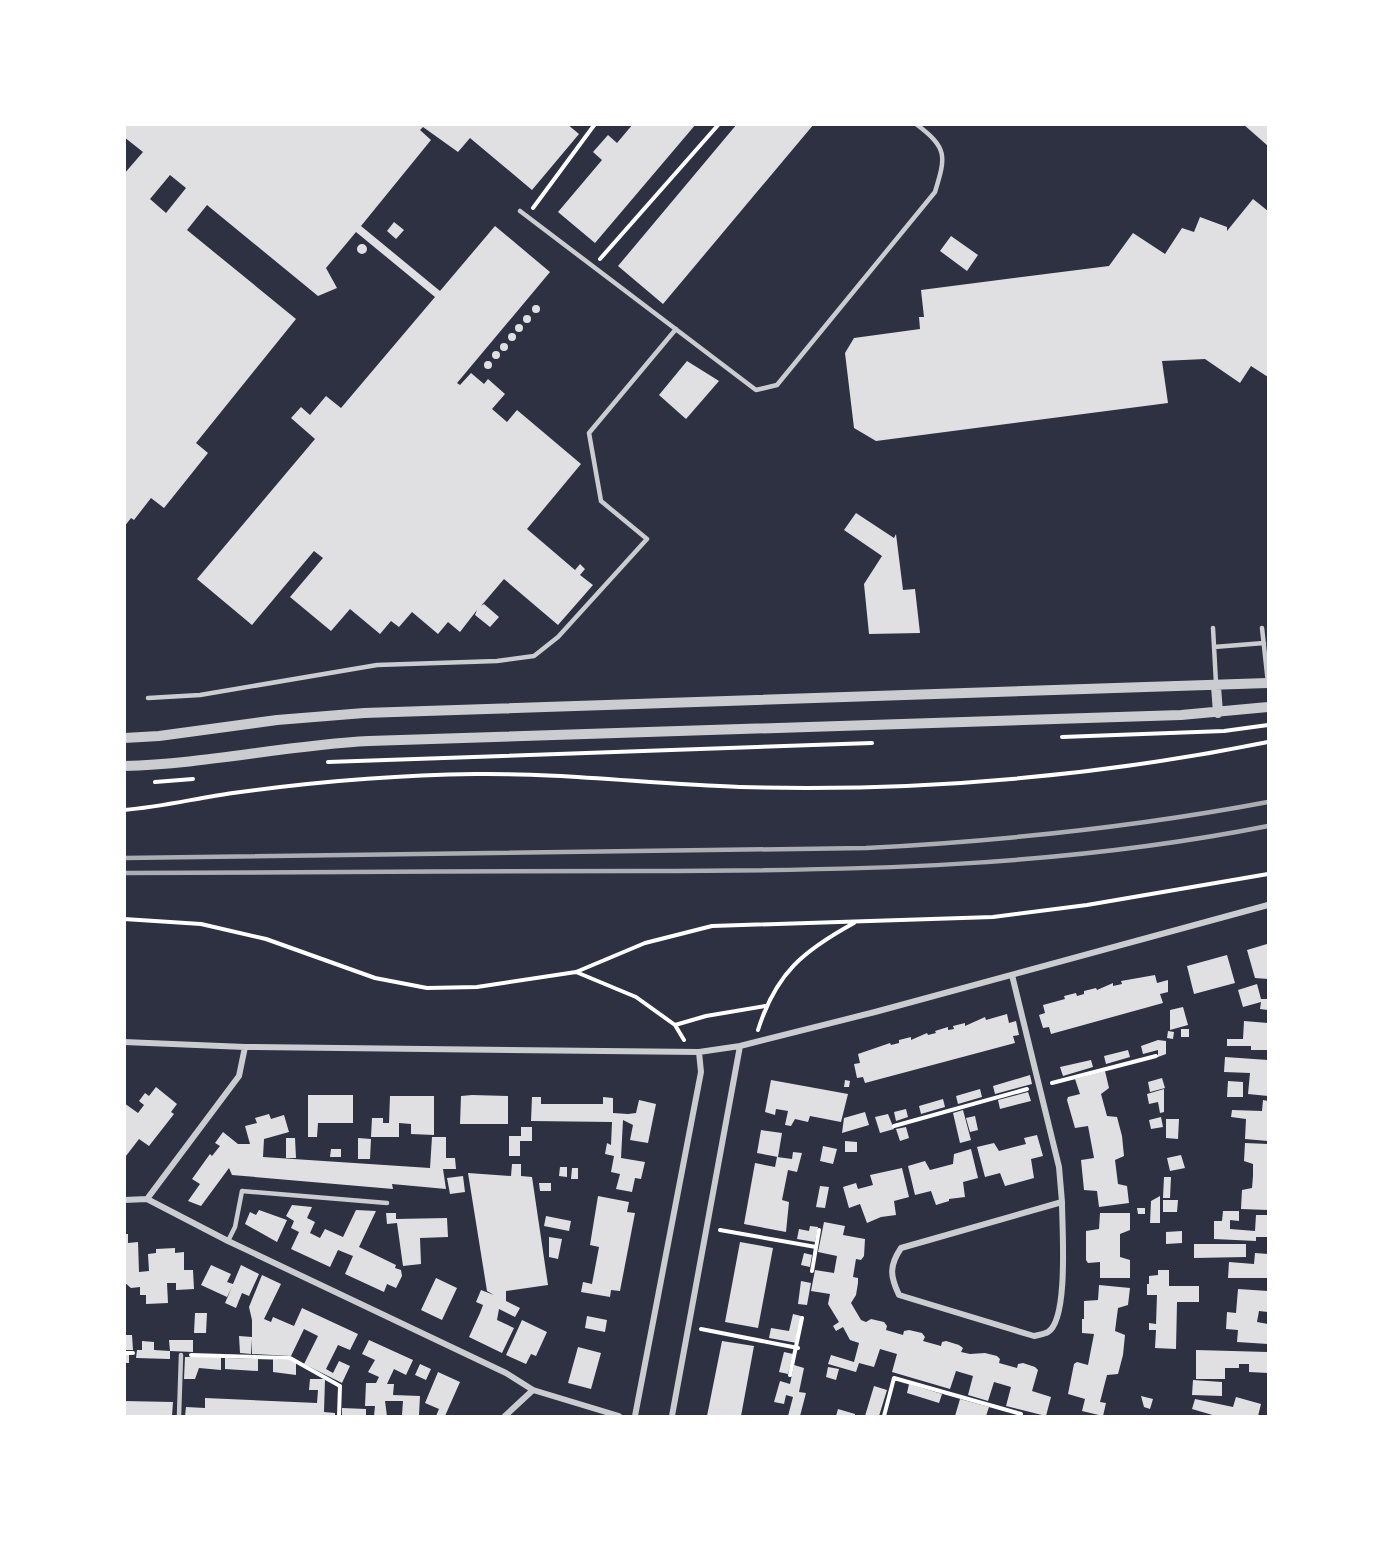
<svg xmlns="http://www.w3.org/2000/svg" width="1393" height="1541" font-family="'Roboto Condensed',sans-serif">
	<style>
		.building { fill: #e0e0e3; fill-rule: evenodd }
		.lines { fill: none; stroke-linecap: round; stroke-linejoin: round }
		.path { stroke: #fff; stroke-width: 4 }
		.service { stroke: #caccd0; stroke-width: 4.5 }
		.minor { stroke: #caccd0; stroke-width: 6 }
		.tertiary { stroke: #caccd0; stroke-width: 10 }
		.rail { stroke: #abadb3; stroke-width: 4.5 }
	</style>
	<rect width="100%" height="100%" fill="#2d3142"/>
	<!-- building -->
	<path class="building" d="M124,124H567L579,134L532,190L470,138L458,152L423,127L420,130L431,140L361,226L440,291L495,226L550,272L457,383L460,385L471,373L484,384L488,379L505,394L492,409L507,422L517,410L581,464L527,529L575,570L580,564L585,569L580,575L593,585L558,625L504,579L481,606L484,604L499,617L490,627L475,615L477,610L460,632L448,622L438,634L412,612L399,627L391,621L380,634L350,609L331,631L290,597L323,558L314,551L252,625L197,579L315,439L291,418L301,407L310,415L326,396L341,408L435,297L356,232L326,268L337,288L318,296L207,205L187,230L296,319L196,443L208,453L164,508L151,498L134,520L131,518L124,527V174L143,152L124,137ZM170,175L186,188L166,213L150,199Z
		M633,124H696L595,243L558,212L602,160L593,152L608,135L617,143Z
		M737,124H814L663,304L618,266Z
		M1243,124H1268V146Z
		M1253,199L1268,211V377L1251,366L1240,383L1205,359L1162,361L1168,403L876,441L854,428L845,353L854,338L920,329L919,317H924L921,290L1109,266L1133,233L1165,254L1182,228L1194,232L1200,217L1227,227V231Z
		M394,222L404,230L396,239L387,231Z
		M951,236L978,255L967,271L940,251Z
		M357 249a5 5 0 1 1 10 0a5 5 0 1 1-10 0Z
		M532 309a4 4 0 1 1 8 0a4 4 0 1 1-8 0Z
		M523 319a4 4 0 1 1 8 0a4 4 0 1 1-8 0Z
		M515 328a4 4 0 1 1 8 0a4 4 0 1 1-8 0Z
		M508 337a4 4 0 1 1 8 0a4 4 0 1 1-8 0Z
		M500 347a4 4 0 1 1 8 0a4 4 0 1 1-8 0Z
		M492 355a4 4 0 1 1 8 0a4 4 0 1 1-8 0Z
		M484 365a4 4 0 1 1 8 0a4 4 0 1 1-8 0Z
		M687,361L719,381L686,419L659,395Z
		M856,513L894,538L896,534L903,590L915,589L920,633L869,634L864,584L882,556L844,530Z
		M1267,944L1268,979L1255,978L1247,950Z
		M1227,955L1235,983L1194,994L1187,966Z
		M1155,975L1157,983L1168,980V992L1160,994L1163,1003L1051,1034L1049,1027L1043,1028L1039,1015L1045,1013L1043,1005L1065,999L1064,996L1076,993L1077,996L1084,994V991L1096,988L1097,990L1113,983V986L1122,984L1121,981Z
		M1257,984L1261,999H1268V1010L1260,1009L1261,1002L1243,1007L1238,990Z
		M1183,1007L1188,1025L1170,1030V1010Z
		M1007,1014L1009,1023L1016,1021L1019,1035L1013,1036L1015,1043L865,1083L863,1077L857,1078L854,1064L860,1063L858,1054L890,1043L891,1045L899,1043V1040L911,1037V1040L927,1033L928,1035L936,1033L935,1031L948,1027V1030L954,1029L953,1026L965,1023V1026L985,1017L986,1020Z
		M1244,1021L1268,1023V1050H1251V1046H1227V1039H1243Z
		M1181,1029H1189V1037H1181Z
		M1168,1031L1174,1032L1173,1039L1167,1038Z
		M1158,1040L1166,1041V1054L1158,1057V1050L1143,1054L1141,1046Z
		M1128,1050L1130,1057L1106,1064L1104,1056Z
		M1225,1057L1268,1060V1096L1248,1094L1250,1073L1224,1072Z
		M1091,1060L1093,1067L1063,1076L1060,1067Z
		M1105,1071L1109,1088L1101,1094L1107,1116L1117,1117L1122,1136L1124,1156L1115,1160L1118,1184L1127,1186L1129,1203L1099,1207L1097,1191L1084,1190L1081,1160L1094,1158L1088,1126L1075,1128L1067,1100L1068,1097L1080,1094L1075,1079Z
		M1030,1075L1032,1084L995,1094L993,1086Z
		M1162,1078L1165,1088L1150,1092L1148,1082Z
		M771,1080L848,1094L841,1122L810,1116L808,1122L795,1119L791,1126L785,1125L788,1111L776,1109L775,1115L765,1112Z
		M845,1080L850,1081L849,1087H844Z
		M1228,1081L1243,1082V1097H1227Z
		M156,1087L177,1104L171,1112L174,1114L149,1146L139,1139L126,1156L124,1103L138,1113L144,1105L139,1101L145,1093L149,1096Z
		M980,1089L982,1097L958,1104L956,1096Z
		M1164,1089V1112L1160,1113L1158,1102L1149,1104L1147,1094Z
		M1028,1092L1031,1101L1000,1109L998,1100Z
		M308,1095H353V1123H318L317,1137H308Z
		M472,1095L508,1096V1124H460L461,1096Z
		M390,1096H434V1135L411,1134V1124L399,1123V1137H371L372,1118H383V1123H389Z
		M532,1097H541V1104H603V1097L613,1098V1113L628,1114L636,1113L639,1100L656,1104L648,1143L630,1140L633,1125L623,1120L621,1158L645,1162L641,1179L635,1178L632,1192L616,1189L620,1174L611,1172L614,1156L605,1154L607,1143L611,1145L612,1122L531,1121Z
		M943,1099L945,1107L921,1114L919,1106Z
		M1263,1100L1268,1101V1141L1245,1139L1246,1119L1231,1117L1232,1110L1262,1111Z
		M906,1109L908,1117L896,1121L894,1112Z
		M963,1110L971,1140L960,1143L953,1113Z
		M865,1112L869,1125L842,1133L844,1118Z
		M269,1114L271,1119L284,1115L289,1132L264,1139L263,1157L430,1168L432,1137H446V1158H455L456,1169H443L446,1189L392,1184L393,1189L232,1175L229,1168L201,1206L188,1201L200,1184L192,1179L210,1154L212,1156L220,1146L215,1143L223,1132L238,1144H250L245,1126L257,1123L255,1118Z
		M888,1114L894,1129L880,1133L875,1117Z
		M975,1116L978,1130L970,1132L966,1118Z
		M1161,1117L1163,1127L1151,1129L1149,1120Z
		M1166,1119H1179L1178,1139L1166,1138Z
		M521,1127H532V1141H520V1156H509V1136H521Z
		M906,1127L909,1138L900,1141L896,1129Z
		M761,1130L782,1133L778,1157L757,1153Z
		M1037,1135L1043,1156L1031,1159L1034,1178L1005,1186L1000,1173L985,1177L977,1147L994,1143L999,1151L1026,1144L1024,1138Z
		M286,1138H295L296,1158H286Z
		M358,1138L371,1139L370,1159H358Z
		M845,1141L857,1142V1152H845Z
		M1245,1143L1268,1144V1210L1241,1209L1242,1190L1252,1188L1253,1176V1164L1244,1161Z
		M823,1146L837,1149L833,1164L820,1161Z
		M331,1149H341V1157H330Z
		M971,1149L978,1178L963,1182L965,1197L949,1199V1201L936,1205L931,1191L915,1195L908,1166L925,1161L930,1170L953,1164L954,1154Z
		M793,1152L802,1153L797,1172L788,1170L782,1200L789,1202L786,1232L744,1224L755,1163L775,1167L777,1157L792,1159Z
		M1181,1155L1185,1168L1170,1171L1167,1158Z
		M512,1164H521V1176L532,1177L548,1285L506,1291V1301L520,1308L515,1317L499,1309L497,1320L514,1328L502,1353L469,1337L480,1313L483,1305L476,1302L481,1290L494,1295L487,1291L468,1173L511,1176Z
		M560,1167H567V1177L559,1176Z
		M572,1168H578V1179H571Z
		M902,1168L909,1197L894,1201L896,1215L881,1217L867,1223L860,1204L849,1208L843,1187L856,1183L858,1189L873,1185L870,1175Z
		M463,1176L465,1192L450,1194L447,1178Z
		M1164,1177H1171L1170,1198H1163Z
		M539,1183H551V1191H540Z
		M820,1186L829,1187L825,1208L816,1207Z
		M598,1196L629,1202L627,1212L635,1213L620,1291L611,1290L610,1297L581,1292L583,1282L592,1284L599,1247L590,1245Z
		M1160,1196V1223H1150L1151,1201Z
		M1163,1200H1178L1177,1212H1163Z
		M292,1205L312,1207L307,1218L315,1222L310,1233L320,1238L325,1229L343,1237L356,1210L376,1211L359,1247L396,1265L395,1268L401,1270L402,1276L396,1288L387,1284L384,1292L345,1274L353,1256L338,1250L330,1267L291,1249L299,1232L291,1228L294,1221L286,1216Z
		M1137,1208H1145V1214H1138Z
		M259,1210L287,1220L277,1242L245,1224L250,1212L256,1215Z
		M1223,1211H1239V1221L1230,1220V1229L1255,1231L1256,1215H1268V1237H1256V1241L1214,1239V1221H1222Z
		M386,1213H396V1219L447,1218L448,1237L420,1238L421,1264L403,1266L397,1223L387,1224Z
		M1100,1213H1130V1230L1120,1234V1257L1130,1260V1278H1100V1262L1088,1263L1086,1260V1231L1099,1229Z
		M546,1216L571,1221L569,1231L544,1226Z
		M824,1222L845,1226L843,1235L865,1239L864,1256L861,1260L856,1259L853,1277L858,1278V1283L856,1295L851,1303L861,1320L866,1322L871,1319L884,1322L887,1326L886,1330L903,1335L904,1331L909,1330L922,1333L925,1337L923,1341L941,1346L942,1342L946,1341L959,1345L963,1348L961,1352L970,1354L985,1353L997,1356L1000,1359L999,1363L1017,1368L1018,1364L1023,1363L1035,1367L1038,1370L1032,1391L1051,1397L1046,1416L1006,1406L1011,1387L994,1382L988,1401L968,1395L973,1376L956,1371L950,1389L892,1372L897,1354L880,1349L874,1367L859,1363L856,1372L828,1364L831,1355L854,1362L859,1343L850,1340L843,1327L836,1331L833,1326L839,1322L828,1304L830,1294L811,1291L815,1270L834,1273L837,1256L818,1252Z
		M810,1226L818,1227L815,1242L797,1239L799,1229L809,1231Z
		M1182,1231V1243L1166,1244V1232Z
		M124,1234H128V1243L138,1242L139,1272L149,1271L148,1254L156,1253V1249L175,1248V1253L184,1252V1270H193L194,1289L176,1290V1283H167L168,1303L146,1304V1295H140V1287L131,1288L124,1282Z
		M549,1237L562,1239L558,1259L549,1257Z
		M740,1242L773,1248L758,1328L725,1322Z
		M1194,1244H1246V1257L1194,1258Z
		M804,1253L812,1255L810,1267L801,1265Z
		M1255,1253L1268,1254V1278H1228L1229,1262L1254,1264Z
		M211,1265L231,1274L227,1282L233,1284L241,1265L259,1274L249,1296L242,1293L236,1308L225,1303L232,1287L227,1297L201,1285Z
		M1158,1270H1169V1286H1199V1302H1177L1176,1349L1155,1348L1156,1330H1149V1323L1156,1324L1157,1295H1147V1284H1149V1276L1158,1275Z
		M262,1275L281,1284L264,1319L271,1322L273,1317L294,1326L302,1308L358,1334L350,1350L338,1345L326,1369L333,1373L339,1361L350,1366L342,1383L304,1364L318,1336L304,1329L291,1356L252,1354V1339L251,1354L240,1353L239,1336L252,1337V1320L249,1307Z
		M436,1278L457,1288L442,1320L421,1310Z
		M801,1281L811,1283L807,1305L798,1304Z
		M1099,1285L1130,1288L1128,1305L1118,1308L1115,1331L1125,1335L1123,1355L1118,1374L1107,1375L1100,1402L1106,1403L1103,1416L1082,1411L1085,1399L1068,1394L1074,1364L1077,1362L1088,1365L1094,1334L1082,1333V1319H1084V1301L1098,1300Z
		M1238,1289L1268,1291V1312L1259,1311L1257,1322L1268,1324V1344L1237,1342L1238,1330L1226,1329L1227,1312L1236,1313Z
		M195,1313H207L206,1333H194Z
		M793,1314L801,1316L797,1343L769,1338L771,1328L789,1331Z
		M587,1316L607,1320L605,1332L585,1328Z
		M522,1320L547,1332L536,1356L531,1354L526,1364L506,1355Z
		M124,1335H132L133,1350H124Z
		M169,1340H193V1352L170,1351Z
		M369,1340L413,1360L406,1375L394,1369L387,1384H394L393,1395L420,1396L419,1415H402L403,1401H385L387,1416H374L375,1406H365L366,1383H376L379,1377L368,1372L375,1360L362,1354Z
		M142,1341L154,1342V1350L170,1351V1359L136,1358L137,1350H142Z
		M722,1341L754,1346L741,1416H707Z
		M578,1347L601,1353L591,1389L568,1383Z
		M1196,1350L1268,1352V1373L1249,1372V1364H1239V1368H1225V1379H1196Z
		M784,1352L793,1354L788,1374L779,1372Z
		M124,1355H129V1363H124Z
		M185,1357H221V1370L199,1368L195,1379H184Z
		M225,1358L258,1359V1371L225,1369Z
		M273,1359L291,1360L296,1363V1375L273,1372Z
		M420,1364L431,1369L426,1380L415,1375Z
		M794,1365L804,1368L799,1392L806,1393L800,1416H788L793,1397L786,1395L784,1404L774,1402L780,1381L790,1384Z
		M828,1367L839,1369L836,1380L826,1377Z
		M438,1372L460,1382L445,1416H436L439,1409L425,1403Z
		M310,1379H325L324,1412L335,1413V1416H185L186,1407L205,1408V1398L317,1403L318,1390H309Z
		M1193,1380L1222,1382V1396L1192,1395Z
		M909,1384L942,1394L939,1403L907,1393Z
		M874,1386L887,1390L879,1416H865Z
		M1141,1396L1153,1399L1150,1409L1144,1407Z
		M1236,1397L1261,1404L1258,1416H1216L1192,1409L1195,1399L1233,1407Z
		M960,1399L989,1407L986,1416H955Z
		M124,1401L173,1402L172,1416H124Z
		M342,1408L366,1409V1416H342Z
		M838,1409L855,1414V1416H836Z"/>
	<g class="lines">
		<!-- path -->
		<path class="path" d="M533,208L595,124
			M600,259L719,124
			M1062,737L1224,731L1268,725
			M328,762L872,743
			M155,782L193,779
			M124,810C161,807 197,798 233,793C313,782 394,775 475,774C563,773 651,784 740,787C917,792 1094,777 1268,742
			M124,919L201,924L266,939L375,978L427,988L477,987L576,972L645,943L712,926L993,917L1087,905L1268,874
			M576,972L636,997L675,1025L706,1016L765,1006
			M675,1025L684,1040
			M758,1030C776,973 803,951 854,923
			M1052,1083L1156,1056
			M894,1126L1027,1089
			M720,1230L816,1247
			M812,1271L819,1230
			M701,1329L798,1348
			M124,1353H133
			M191,1355L290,1358L340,1386L339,1416
			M790,1375L802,1318
			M884,1416L894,1378L1021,1414"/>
		<!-- service -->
		<path class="service" d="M520,211L756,390L777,385L935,192C946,156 948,148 916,124
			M1213,628L1216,683
			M1262,628L1268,683
			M1214,647L1264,643
			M148,698L200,695L377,665L497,661L534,656L558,637L647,539L601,501L589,433L676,329
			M228,1241L235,1227L242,1191L387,1203
			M179,1416L181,1355"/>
		<!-- minor -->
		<path class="minor" d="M1012,975L1059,1167L1062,1202
			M124,1042L245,1047L699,1052L740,1046L875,1012L1268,905
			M147,1199L239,1076L245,1047
			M124,1200L147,1199L228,1241L506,1373L533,1390L619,1416
			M1062,1202C1062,1227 1069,1319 1048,1332C1045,1334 1038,1335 1034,1336L899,1295C890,1276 889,1266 901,1248Z
			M505,1416L533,1390
			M635,1416L701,1072L699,1052
			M672,1416L740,1046"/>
		<!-- tertiary -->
		<path class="tertiary" d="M1216,686L1218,713
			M124,738L159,736L277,720L364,713L1268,683
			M124,766C206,764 287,745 369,741L1181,715L1268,707"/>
		<!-- rail -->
		<path class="rail" d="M124,858L866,848C1002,841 1135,827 1268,802
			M124,873C297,871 470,872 643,871C853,871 1062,867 1268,826"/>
	</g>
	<!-- border -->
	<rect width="1393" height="1541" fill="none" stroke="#ffffff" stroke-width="252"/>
</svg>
